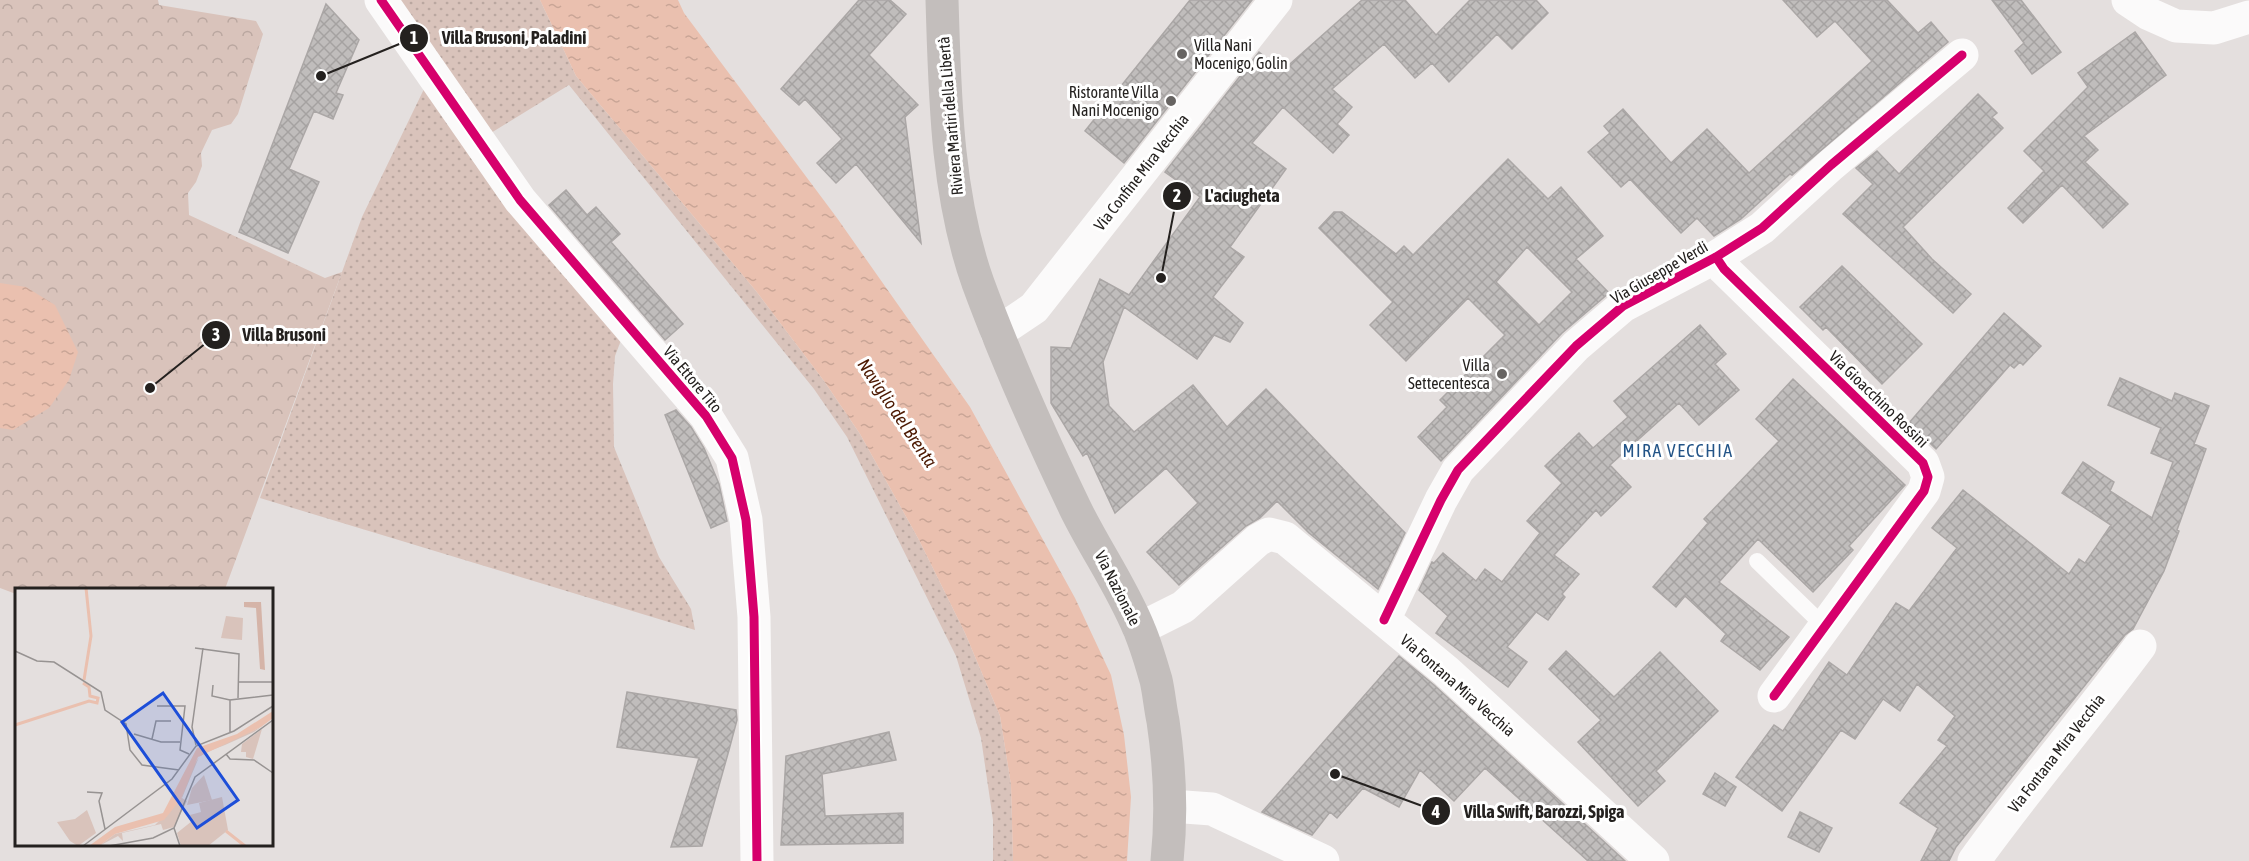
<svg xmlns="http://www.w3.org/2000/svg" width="2249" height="861" font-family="'Asap Condensed',sans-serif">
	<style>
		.grass { fill: url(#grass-dots) }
		.park { fill: url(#park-crowns) }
		.water { fill: url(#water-ripples) }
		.building { fill: url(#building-cross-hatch); stroke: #aba7a6; stroke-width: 1.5; fill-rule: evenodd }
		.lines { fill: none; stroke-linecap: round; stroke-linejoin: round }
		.service { stroke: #fbfafa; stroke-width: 16 }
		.minor { stroke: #fbfafa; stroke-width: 33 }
		.primary { stroke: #c3bebc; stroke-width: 33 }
		.cycleway-casing { stroke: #fff; stroke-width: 13 }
		.cycleway { stroke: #d6006c; stroke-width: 9 }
		.poi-dot { fill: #676462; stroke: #fff; stroke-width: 2 }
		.labels { text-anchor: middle; stroke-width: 6; stroke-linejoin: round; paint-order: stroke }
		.poi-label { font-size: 16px; fill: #24211f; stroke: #fff; text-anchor: end }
		.street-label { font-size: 16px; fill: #24211f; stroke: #fff }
		.water-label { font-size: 18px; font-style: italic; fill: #4c1902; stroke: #fff }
		.neighbourhood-label { font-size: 18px; letter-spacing: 1.5px; fill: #235487; stroke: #fff }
		.inset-river { fill: none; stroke: #eac0af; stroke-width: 3 }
		.inset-road { fill: none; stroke: #979392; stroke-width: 1.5 }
		.view { fill: #1d4ed8; fill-opacity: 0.15; stroke: #1d4ed8; stroke-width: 3 }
		.inset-edge { fill: none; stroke: #24211f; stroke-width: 3 }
		.leader { fill: none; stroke: #24211f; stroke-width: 2 }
		.callout-dot { fill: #24211f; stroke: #fff; stroke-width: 2 }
		.mark-label { font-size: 18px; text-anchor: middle; font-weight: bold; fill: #fff }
		.callout-label { font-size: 18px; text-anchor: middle; font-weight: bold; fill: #24211f; stroke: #fff; stroke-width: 6; stroke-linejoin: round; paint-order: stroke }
	</style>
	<defs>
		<pattern id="grass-dots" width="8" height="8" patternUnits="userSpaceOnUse" patternTransform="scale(1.5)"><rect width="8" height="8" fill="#d9c3bb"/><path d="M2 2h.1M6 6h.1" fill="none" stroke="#baa7a0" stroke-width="1.8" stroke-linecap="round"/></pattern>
		<pattern id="park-crowns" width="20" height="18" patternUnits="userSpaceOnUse" patternTransform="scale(1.5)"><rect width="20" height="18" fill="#d9c3bb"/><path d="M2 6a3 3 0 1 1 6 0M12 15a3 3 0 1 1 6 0" fill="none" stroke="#baa7a0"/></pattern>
		<pattern id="water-ripples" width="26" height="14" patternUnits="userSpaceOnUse" patternTransform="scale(1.5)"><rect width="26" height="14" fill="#eac0af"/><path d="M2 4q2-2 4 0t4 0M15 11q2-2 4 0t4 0" fill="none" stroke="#c9a596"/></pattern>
		<pattern id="building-cross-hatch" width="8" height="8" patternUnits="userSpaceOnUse" patternTransform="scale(1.5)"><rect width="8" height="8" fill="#c0bdbc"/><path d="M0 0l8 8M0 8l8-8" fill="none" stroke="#a5a2a1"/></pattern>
	</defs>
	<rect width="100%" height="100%" fill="#e4dfde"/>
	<!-- grass -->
	<path class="grass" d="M396,0H540L576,76L756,291L824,381L860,434L919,540L965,633L1000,716L1011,785L1013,861H993V820L981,738L956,656L847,437L814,389L569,85L486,136Z
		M424,89L623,335L615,356L613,384L614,447L659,557L691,609L695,630L260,498L362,217Z"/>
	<!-- park -->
	<path class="park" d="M0,0H158L159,5L256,21L263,34L238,114L231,124L212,130L201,153L202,166L196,182L188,193L189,215L325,278L342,272L225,589L16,590V594L0,588Z"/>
	<!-- water -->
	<path class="water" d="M540,0H678L684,13L837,218L970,407L1075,598L1111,675L1124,735L1131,797L1127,861H1013L1011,785L1000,716L965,633L919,540L860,434L824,381L756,291L576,76Z
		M0,283L26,287L55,305L78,352L69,380L49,408L13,430L0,428Z"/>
	<!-- building -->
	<path class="building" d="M859,0H890L906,14L869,55L918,105L905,117L921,243L856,164L836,183L817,163L842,139L805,99L799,105L781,89Z
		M1190,0H1252L1124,163L1085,131Z
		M1362,0H1405L1436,35L1470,0H1536L1548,13L1512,49L1497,34L1449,82L1432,63L1415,78L1384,44L1332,89L1352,107L1337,124L1349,135L1333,153L1283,107L1252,143L1286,169L1230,247L1244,257L1213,297L1243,323L1230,342L1214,335L1197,359L1124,307L1103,362L1109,406L1134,432L1193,385L1227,427L1266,389L1405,533L1378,589L1309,533L1277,501L1260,518L1246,526L1179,585L1147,552L1198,503L1166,468L1115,513L1087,453L1083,456L1051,403V347L1071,348L1100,279L1129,295L1200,197L1165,172L1259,52L1282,71Z
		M1783,0H1887L1918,33L1931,22L1948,42L1792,175L1790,174L1741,219L1714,236L1697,218L1681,233L1630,179L1621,187L1588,152L1610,133L1604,126L1623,109L1671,163L1707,129L1749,173L1872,61L1835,21L1817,37Z
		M1992,0H2021L2061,52L2032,74L2015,51L2024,43Z
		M326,4L359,40L336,93L343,95L333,119L314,111L289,169L319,182L288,253L239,232Z
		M2135,32L2166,75L2084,136L2098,150L2085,162L2128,204L2103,228L2062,185L2023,223L2008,208L2044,171L2024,151L2088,87L2078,73Z
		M1978,94L1997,113L1992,117L2003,128L1903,227L1932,259L1971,294L1953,313L1843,214L1873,184L1856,168L1877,151L1899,174Z
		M1508,159L1548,199L1561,187L1603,236L1576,259L1609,293L1562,333L1441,461L1418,437L1447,407L1440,400L1505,335L1468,298L1406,361L1370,325L1393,302L1319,228L1334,212H1342L1396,254L1404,246L1413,255ZM1527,247L1572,292L1539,325L1496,282Z
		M566,190L587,215L596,207L620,234L611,242L683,324L665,340L549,205Z
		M1842,266L1922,344L1882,384L1826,327L1823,330L1800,307Z
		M2004,313L2041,346L2023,365L2020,362L2014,368L2010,365L1936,449L1909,423Z
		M1700,325L1726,354L1715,364L1739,390L1699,425L1679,403L1610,465L1631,487L1601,516L1596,510L1554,555L1579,574L1562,594L1565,597L1548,620L1536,612L1507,647L1527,662L1508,687L1436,633L1448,616L1419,590L1432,562L1434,563L1443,553L1476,581L1485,569L1502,582L1540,533L1527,521L1562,483L1545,466L1579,433L1593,448L1628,417L1614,401Z
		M2120,378L2172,401L2175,393L2209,406L2194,444L2206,449L2177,530L2179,531L2164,571L2133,629L2125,635L1956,847L1949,861H1921L1938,828L1900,803L1947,746L1938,740L1955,716L1917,684L1900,711L1883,699L1855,739L1841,730L1782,811L1736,777L1774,725L1783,731L1829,662L1847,675L1896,603L1909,611L1957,548L1932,528L1963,490L2069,574L2079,559L2085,563L2111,525L2062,493L2083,462L2114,482L2110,491L2152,518L2173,462L2151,453L2161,428L2108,405Z
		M1793,379L1905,485L1849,546L1853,550L1813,592L1758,539L1719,582L1789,637L1760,670L1721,641L1726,634L1685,596L1676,607L1653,587L1708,523L1704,519L1779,441L1756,419Z
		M676,410L691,427L704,448L719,484L727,521L711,528L665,415Z
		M1566,651L1614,697L1660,652L1718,711L1656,771L1665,781L1638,806L1578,742L1601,720L1549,669Z
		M1399,656L1434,685L1625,861H1588L1485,768L1454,801L1420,770L1399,807L1363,788L1337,818L1330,812L1312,835L1262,812Z
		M627,692L736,710L737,720L729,750L702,846L671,847L699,758L617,747Z
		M889,732L896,760L822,774L825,816L903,813V843L781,845L786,756Z
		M1715,773L1736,787L1725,806L1703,794Z
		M1800,812L1832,828L1819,852L1788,837Z"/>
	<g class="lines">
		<!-- service -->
		<path class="service" d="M1757,561L1824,626"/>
		<!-- minor -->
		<path class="minor" d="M381,0L520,200L706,416L732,458L746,520L754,617L757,861
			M2128,0L2149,14L2176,26L2214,28L2249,17
			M1716,257L1724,269L1923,463L1928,477L1924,491L1774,696
			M997,333L1034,308L1276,0
			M1384,620L1441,500L1458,470L1576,346L1623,306L1716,257L1762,228L1831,165L1962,55
			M1139,629L1183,607L1258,540L1269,534L1285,538L1446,671L1653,861
			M1171,806L1212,809L1323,861
			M1974,861C2027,787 2086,719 2140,646"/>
		<!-- primary -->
		<path class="primary" d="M942,0C945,95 946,193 978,283C1006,359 1040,435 1075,508C1095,549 1122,587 1139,629C1146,645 1151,663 1156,680C1159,693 1160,707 1163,721C1170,768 1172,814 1167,861"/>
		<!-- cycleway casing -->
		<g class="cycleway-casing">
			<path id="cycleway" d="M381,0L520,200L706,416L732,458L746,520L754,617L757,861
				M1716,257L1724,269L1923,463L1928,477L1924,491L1774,696
				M1384,620L1441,500L1458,470L1576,346L1623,306L1716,257L1762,228L1831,165L1962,55"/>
		</g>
		<!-- cycleway -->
		<use href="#cycleway" class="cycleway"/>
	</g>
	<!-- markers -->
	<g class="poi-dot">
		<circle cx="1182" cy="54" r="6"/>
		<circle cx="1171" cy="101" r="6"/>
		<circle cx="1502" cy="374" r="6"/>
	</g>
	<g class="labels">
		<!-- poi labels -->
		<g class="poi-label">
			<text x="1194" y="51" text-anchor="start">Villa Nani<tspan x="1194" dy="18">Mocenigo, Golin</tspan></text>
			<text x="1159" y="98">Ristorante Villa<tspan x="1159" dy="18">Nani Mocenigo</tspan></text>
			<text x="1490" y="371">Villa<tspan x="1490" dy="18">Settecentesca</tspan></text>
		</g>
		<!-- street labels -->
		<g class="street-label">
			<text transform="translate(950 116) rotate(-95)" y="6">Riviera Martiri della Libertà</text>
			<text transform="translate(1141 172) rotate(-52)" y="6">Via Confine Mira Vecchia</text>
			<text transform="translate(1659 272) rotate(-30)" y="6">Via Giuseppe Verdi</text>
			<text transform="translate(693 379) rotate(50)" y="6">Via Ettore Tito</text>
			<text transform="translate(1879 399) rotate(44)" y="6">Via Gioacchino Rossini</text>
			<text transform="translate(1118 588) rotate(63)" y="6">Via Nazionale</text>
			<text transform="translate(1458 685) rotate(41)" y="6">Via Fontana Mira Vecchia</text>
			<text transform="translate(2056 753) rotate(-52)" y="6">Via Fontana Mira Vecchia</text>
		</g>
		<!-- water labels -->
		<g class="water-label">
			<text transform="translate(897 413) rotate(56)" y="6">Naviglio del Brenta</text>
		</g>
		<!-- neighbourhood labels -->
		<g class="neighbourhood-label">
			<text x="1678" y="457">MIRA VECCHIA</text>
		</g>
	</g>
	<!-- overview -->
	<g transform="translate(15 588)">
		<rect width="258" height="258" fill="#e4dfde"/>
		<path d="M211,28L228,30L227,52L206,50ZM246,139L239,144L210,157L192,164L184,169L167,210L172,213L159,239L148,242L146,236L107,245L108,253L103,248L84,258L100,246L140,237L166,211L174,185L186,166L191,163ZM247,141L238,171L231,169V164H226L227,156ZM189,187L197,212L172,217L177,200Z" fill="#d9c3bb"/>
		<path d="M229,14H246L250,82L245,81L241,20L229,19Z" fill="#d5b4a8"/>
		<path d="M207,209L213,242L193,258H166L162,245L177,233L175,227L186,224L184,215Z" fill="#d9c3bb"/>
		<path d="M72,222L81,245L63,258L55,253L42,234L60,231Z" fill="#d9c3bb"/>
		<path d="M258,123V130L246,139L183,169L166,211L149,232L100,246L84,258H74L100,239L148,225L182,160L222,146Z" fill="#eac0af"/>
		<path class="inset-river" d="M69,92L76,48L71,0M0,137L74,113L82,115L83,110L75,108L74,99L68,95M211,243L230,258"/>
		<path class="inset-road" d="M180,60L224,66L223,110M0,63L22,73L39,74L86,104L90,122L111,136L115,162L127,177L164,182M223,94H258M198,97L197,108L215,112M142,118H170L165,162L174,166M215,145V112L258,107M119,146L146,154H165M137,151L141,133H156M181,157L177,139L188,60M211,166L215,171L239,172L258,185M72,204L87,205L84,213L90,241M159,240L165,258M68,258L157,191L181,158L219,143L258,118M94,258L138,250L159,240L180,189L258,132"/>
		<path class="view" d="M148,105L223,212L182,240L107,134Z"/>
		<rect width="258" height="258" class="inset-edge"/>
	</g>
	<!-- callouts -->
	<path class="leader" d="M321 76L414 38M1161 278L1177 196M150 388L216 335M1335 774L1436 811"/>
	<g class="callout-dot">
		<circle cx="321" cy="76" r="6"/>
		<circle cx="1161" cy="278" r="6"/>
		<circle cx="150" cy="388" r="6"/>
		<circle cx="1335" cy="774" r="6"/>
		<circle cx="414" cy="38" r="15"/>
		<circle cx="1177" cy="196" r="15"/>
		<circle cx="216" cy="335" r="15"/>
		<circle cx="1436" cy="811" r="15"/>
	</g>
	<g class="mark-label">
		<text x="414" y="44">1</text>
		<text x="1177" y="202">2</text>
		<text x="216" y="341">3</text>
		<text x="1436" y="818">4</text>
	</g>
	<g class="callout-label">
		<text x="514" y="44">Villa Brusoni, Paladini</text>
		<text x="1242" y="202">L'aciugheta</text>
		<text x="284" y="341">Villa Brusoni</text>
		<text x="1544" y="818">Villa Swift, Barozzi, Spiga</text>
	</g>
</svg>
